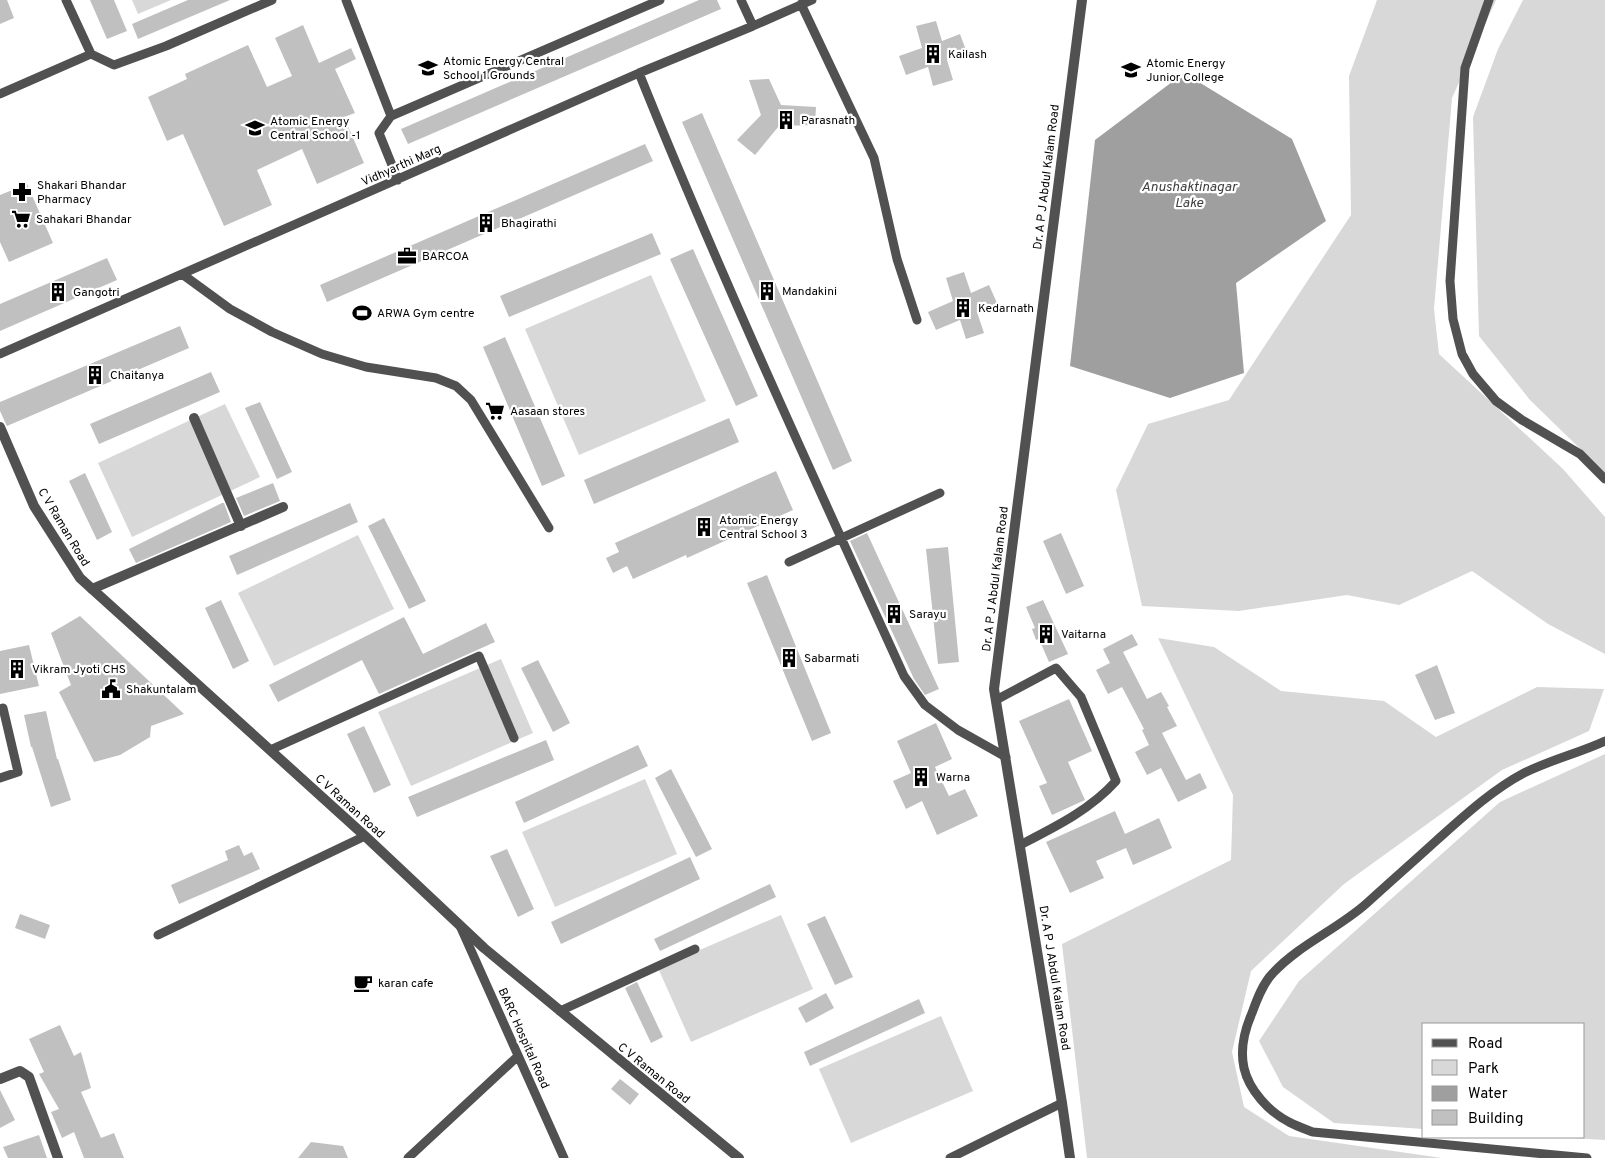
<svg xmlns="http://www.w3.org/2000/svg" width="1605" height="1158" font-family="Overpass,sans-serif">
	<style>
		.green { fill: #d8d8d8 }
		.water { fill: #9f9f9f }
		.building { fill: #c0c0c0 }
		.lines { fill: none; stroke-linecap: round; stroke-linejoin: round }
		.service { stroke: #515151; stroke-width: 9 }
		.minor { stroke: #515151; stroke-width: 10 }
		.tertiary { stroke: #515151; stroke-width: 10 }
		.labels { text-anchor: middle; stroke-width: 4.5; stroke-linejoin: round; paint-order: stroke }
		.poi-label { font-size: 12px; fill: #000; stroke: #fff; text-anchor: start }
		.street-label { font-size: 12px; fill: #000; stroke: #fff }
		.water-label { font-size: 14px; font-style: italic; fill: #404040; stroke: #fff }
	</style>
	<rect width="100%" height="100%" fill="#fff"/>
	<!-- green -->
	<path class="green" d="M132,0H171L138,14Z
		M1377,0H1496L1452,98L1434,309L1439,354L1563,469L1605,517V654L1548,624L1472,571L1399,605L1347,595L1239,611L1142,606L1116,490L1148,424L1229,400L1351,215L1349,76Z
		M1523,0H1605V473L1530,400L1479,336L1473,117L1498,49Z
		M651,275L706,401L579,455L525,329Z
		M225,404L260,477L132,537L98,463Z
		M358,535L394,609L274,666L238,593Z
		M1158,638L1214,647L1281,691L1384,701L1436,737L1537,687L1604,689L1589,731L1502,770L1344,884L1251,971L1232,1052L1244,1107L1289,1136L1442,1158H1087L1062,944L1231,860L1233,795Z
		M501,659L533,733L411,786L378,712Z
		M1605,754V1140L1555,1137H1584V1024H1424V1129L1334,1123L1283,1087L1259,1041L1299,981L1500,802Z
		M645,779L677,854L555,907L522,832Z
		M781,915L813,989L691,1042L658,968Z
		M941,1016L973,1091L851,1143L819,1069Z"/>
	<!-- water -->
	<path class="water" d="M1184,73L1292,139L1326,221L1236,283L1244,373L1170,398L1070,366L1095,140Z"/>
	<!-- building -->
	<path class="building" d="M0,0H7L14,18L0,24Z
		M90,0H114L127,31L107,39Z
		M188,0H230L138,39L132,24Z
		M699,0H717L721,9L408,144L401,129Z
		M936,21L942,41L960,34L967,53L947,60L953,80L933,86L928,67L906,75L899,56L922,48L916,26Z
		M303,25L319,63L351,48L356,59L335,69L355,113L344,117L364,163L317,184L302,149L257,170L272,205L224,226L183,134L167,141L148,97L187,79L185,74L248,45L267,87L292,76L275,38Z
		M769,79L781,105L816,107L815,125L779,126L755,155L737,140L761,115L749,80Z
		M702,113L852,461L833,470L682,122Z
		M645,144L653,161L327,302L320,285Z
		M27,184L53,243L9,262L0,242V195Z
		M652,233L661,254L509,317L500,296Z
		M693,249L758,396L736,406L670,259Z
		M107,258L117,280L0,331V304Z
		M964,272L971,293L989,285L997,303L977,312L984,333L966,339L960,320L936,330L928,312L953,301L946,278Z
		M180,326L189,348L7,426L5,422L0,411V402Z
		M505,337L565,476L542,486L483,347Z
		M211,372L220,392L99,444L90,424Z
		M260,402L292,472L277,479L245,408Z
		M729,418L739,442L594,504L584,480Z
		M776,471L793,510L687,558L686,555L633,579L627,566L613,573L606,558L619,552L615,543Z
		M85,473L112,532L97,540L69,481Z
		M273,483L280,501L244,516L236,498Z
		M222,503H224L231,522L136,563L129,549Z
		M350,503L358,522L237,575L229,556Z
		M384,518L426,601L409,609L368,526Z
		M867,533L939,689L925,695L914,679L850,541Z
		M1061,533L1084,586L1066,594L1043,541Z
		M948,547L959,662L938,664L926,549Z
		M767,575L831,733L812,741L747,583Z
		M221,600L249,661L233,669L205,608Z
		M1043,600L1068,654L1049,662L1039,639L1036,640L1032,629L1035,628L1026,607Z
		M80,616L184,714L151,726L150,737L120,755L94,762L59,692L71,685L51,633Z
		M404,617L423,654L486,623L495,642L379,694L362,660L278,702L269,685Z
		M1132,634L1138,645L1123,652L1147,699L1161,692L1169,706L1167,707L1177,726L1162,733L1186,780L1200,773L1207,788L1178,802L1161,768L1147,775L1135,752L1149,745L1142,730L1144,729L1122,687L1108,694L1096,670L1110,663L1103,649Z
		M29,645L39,686L0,694V651Z
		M538,660L570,723L553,732L521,668Z
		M1437,665L1455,713L1435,720L1415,675Z
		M1069,699L1092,751L1068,762L1085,800L1052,815L1039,786L1047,783L1019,721Z
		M46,711L57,759H58L71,800L51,807L32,747H31L24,715Z
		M936,723L952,759L935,767L949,796L965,789L978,816L937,835L922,801L906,809L893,781L911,773L897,741Z
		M364,726L391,785L374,793L347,734Z
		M546,740L554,760L417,817L408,797Z
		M638,745L648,766L524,823L515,802Z
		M671,769L712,849L696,857L655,778Z
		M1115,811L1125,834L1159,818L1172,848L1133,865L1126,848L1096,861L1104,878L1070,893L1046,842Z
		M239,845L244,856L252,852L260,869L179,904L171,885L228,860L225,851Z
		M507,849L534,909L518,917L490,856Z
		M690,857L700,879L561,944L551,922Z
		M770,884L776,897L660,951L654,939Z
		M20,914L50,925L45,939L15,928Z
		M825,916L853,977L835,985L807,924Z
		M637,982L663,1037L651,1043L625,988Z
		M826,993L834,1008L806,1023L798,1008Z
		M919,999L925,1013L810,1066L804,1052Z
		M60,1025L74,1056L81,1052L91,1088L81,1092L101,1138L114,1133L124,1158H84L74,1132L62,1138L51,1112L59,1109L39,1074L44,1072L29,1039Z
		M620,1079L639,1094L630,1105L611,1089Z
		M0,1090L15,1120L0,1128Z
		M39,1135L47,1158H8L3,1147Z
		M311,1142L343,1146L348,1158H298Z"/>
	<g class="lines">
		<!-- service -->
		<path class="service" d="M66,0L91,54
			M346,0L391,116L379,133L398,180
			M741,0L753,26
			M1489,0L1465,68L1450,281L1453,319L1462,354L1473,374L1496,401L1522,420L1580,454L1605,479
			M801,4L874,158L897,259L917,320
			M639,73C721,277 813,476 904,676L925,705L958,730L1006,757
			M0,94L91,54L114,65L166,46L272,0
			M391,116L660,0
			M182,274L230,309L272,332L322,354L366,367L436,378L456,386L471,400L549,528
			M0,354L639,73L753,26L812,0
			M789,562L940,493
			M996,700L1056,668L1081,697L1116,781C1090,810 1055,827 1020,845
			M0,709L3,708L18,772L0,778
			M270,750L479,656L514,738
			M461,928L564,1158
			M158,935L365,836
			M560,1011L695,949
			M408,1158L518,1056
			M950,1158L1062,1103
			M1587,1158L1313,1132C1305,1129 1296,1126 1289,1122C1269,1112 1249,1090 1244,1068C1240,1050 1245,1029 1252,1013C1257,999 1263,983 1273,973C1300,944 1338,929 1367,903C1390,882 1414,861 1437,840C1464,816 1492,790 1524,773C1550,760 1579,753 1605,741"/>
		<!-- minor -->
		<path class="minor" d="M194,418L241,526
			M92,589L283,507
			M0,1079L20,1071L29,1077L58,1158"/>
		<!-- tertiary -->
		<path class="tertiary" d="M0,427L34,506L80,578L365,836L484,948L739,1158
			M1070,1158L1062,1103L994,689L1082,0"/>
	</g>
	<!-- icons -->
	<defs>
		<g id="building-bare" transform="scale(1.5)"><path d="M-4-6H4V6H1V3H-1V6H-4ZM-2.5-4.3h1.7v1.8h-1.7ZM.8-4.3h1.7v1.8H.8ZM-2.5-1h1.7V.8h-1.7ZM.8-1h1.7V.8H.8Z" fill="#000" stroke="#fff" stroke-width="2.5" paint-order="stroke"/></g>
		<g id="school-bare" transform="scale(1.5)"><path d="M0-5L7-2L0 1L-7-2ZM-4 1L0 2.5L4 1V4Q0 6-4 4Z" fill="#000" stroke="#fff" stroke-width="2.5" paint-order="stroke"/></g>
		<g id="university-bare" transform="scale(1.5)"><path d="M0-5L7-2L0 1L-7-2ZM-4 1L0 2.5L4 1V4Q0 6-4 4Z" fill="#000" stroke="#fff" stroke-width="2.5" paint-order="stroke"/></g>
		<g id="pharmacy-bare" transform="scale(1.5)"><path d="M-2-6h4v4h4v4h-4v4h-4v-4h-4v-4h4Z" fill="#000" stroke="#fff" stroke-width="2.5" paint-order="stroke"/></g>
		<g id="supermarket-bare" transform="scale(1.5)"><path d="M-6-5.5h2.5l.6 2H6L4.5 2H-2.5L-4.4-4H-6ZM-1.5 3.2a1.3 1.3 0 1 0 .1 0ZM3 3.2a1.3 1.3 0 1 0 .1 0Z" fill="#000" stroke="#fff" stroke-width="2.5" paint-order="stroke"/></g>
		<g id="office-bare" transform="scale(1.5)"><path d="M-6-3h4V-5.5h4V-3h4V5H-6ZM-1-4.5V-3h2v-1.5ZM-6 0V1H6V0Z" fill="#000" stroke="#fff" stroke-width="2.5" paint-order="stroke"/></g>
		<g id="stadium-bare" transform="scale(1.5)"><path d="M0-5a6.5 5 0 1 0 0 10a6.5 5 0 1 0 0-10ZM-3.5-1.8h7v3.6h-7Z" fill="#000" stroke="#fff" stroke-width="2.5" paint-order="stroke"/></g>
		<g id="civic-bare" transform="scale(1.5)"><path d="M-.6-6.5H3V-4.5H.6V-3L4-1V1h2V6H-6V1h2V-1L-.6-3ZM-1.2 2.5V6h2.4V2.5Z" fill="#000" stroke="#fff" stroke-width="2.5" paint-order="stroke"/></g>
		<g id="cafe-bare" transform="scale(1.5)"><path d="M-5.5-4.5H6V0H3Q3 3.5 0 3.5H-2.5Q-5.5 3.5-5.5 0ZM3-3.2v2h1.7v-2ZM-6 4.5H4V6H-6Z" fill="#000" stroke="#fff" stroke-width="2.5" paint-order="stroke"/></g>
	</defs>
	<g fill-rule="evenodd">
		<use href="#building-bare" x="933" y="54"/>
		<use href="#school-bare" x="428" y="68"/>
		<use href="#university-bare" x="1131" y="70"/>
		<use href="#building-bare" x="786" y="120"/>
		<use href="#university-bare" x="255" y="128"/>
		<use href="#pharmacy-bare" x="22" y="192"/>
		<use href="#supermarket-bare" x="21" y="219"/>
		<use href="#building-bare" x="486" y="223"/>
		<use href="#office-bare" x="407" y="256"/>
		<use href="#building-bare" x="767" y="291"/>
		<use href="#building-bare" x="58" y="292"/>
		<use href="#building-bare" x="963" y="308"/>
		<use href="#stadium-bare" x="362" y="313"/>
		<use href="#building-bare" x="95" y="375"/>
		<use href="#supermarket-bare" x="495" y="411"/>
		<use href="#building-bare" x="704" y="527"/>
		<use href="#building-bare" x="894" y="614"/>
		<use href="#building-bare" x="1046" y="634"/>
		<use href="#building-bare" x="789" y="658"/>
		<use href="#building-bare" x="17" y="669"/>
		<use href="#civic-bare" x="111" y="689"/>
		<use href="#building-bare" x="921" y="777"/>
		<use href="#cafe-bare" x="363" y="983"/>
	</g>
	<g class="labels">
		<!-- poi labels -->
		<g class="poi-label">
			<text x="948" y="58">Kailash</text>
			<text x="443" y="65">Atomic Energy Central<tspan x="443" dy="14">School 1 Grounds</tspan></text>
			<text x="1146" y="67">Atomic Energy<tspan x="1146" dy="14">Junior College</tspan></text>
			<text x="801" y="124">Parasnath</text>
			<text x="270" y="125">Atomic Energy<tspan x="270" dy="14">Central School -1</tspan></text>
			<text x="37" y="189">Shakari Bhandar<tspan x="37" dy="14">Pharmacy</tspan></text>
			<text x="36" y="223">Sahakari Bhandar</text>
			<text x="501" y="227">Bhagirathi</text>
			<text x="422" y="260">BARCOA</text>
			<text x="782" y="295">Mandakini</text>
			<text x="73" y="296">Gangotri</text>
			<text x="978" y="312">Kedarnath</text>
			<text x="377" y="317">ARWA Gym centre</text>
			<text x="110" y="379">Chaitanya</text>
			<text x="510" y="415">Aasaan stores</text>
			<text x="719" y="524">Atomic Energy<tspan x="719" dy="14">Central School 3</tspan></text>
			<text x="909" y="618">Sarayu</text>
			<text x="1061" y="638">Vaitarna</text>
			<text x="804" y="662">Sabarmati</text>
			<text x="32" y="673">Vikram Jyoti CHS</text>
			<text x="126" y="693">Shakuntalam</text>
			<text x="936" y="781">Warna</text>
			<text x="378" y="987">karan cafe</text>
		</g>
		<!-- street labels -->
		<g class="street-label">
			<text transform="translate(401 165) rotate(-24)" y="4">Vidhyarthi Marg</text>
			<text transform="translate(1046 177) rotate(-83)" y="4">Dr. A P J Abdul Kalam Road</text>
			<text transform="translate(64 527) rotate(59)" y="4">C V Raman Road</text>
			<text transform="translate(995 579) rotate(-83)" y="4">Dr. A P J Abdul Kalam Road</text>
			<text transform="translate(350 806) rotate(42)" y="4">C V Raman Road</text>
			<text transform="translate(1055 978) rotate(81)" y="4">Dr. A P J Abdul Kalam Road</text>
			<text transform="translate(524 1038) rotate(66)" y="4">BARC Hospital Road</text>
			<text transform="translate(654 1073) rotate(39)" y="4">C V Raman Road</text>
		</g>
		<!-- water labels -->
		<g class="water-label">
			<text x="1189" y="191">Anushaktinagar<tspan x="1189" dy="16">Lake</tspan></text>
		</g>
	</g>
	<!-- legend -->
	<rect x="1422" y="1023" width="162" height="115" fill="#ffffff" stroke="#999999"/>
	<rect x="1432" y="1039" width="25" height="8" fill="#515151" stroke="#999999"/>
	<text x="1468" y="1048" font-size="15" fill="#000000">Road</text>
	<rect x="1432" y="1060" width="25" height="15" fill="#d8d8d8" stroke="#999999"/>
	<text x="1468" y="1073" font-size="15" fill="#000000">Park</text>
	<rect x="1432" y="1086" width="25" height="15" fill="#9f9f9f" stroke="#999999"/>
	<text x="1468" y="1098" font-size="15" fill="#000000">Water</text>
	<rect x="1432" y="1110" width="25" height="15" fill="#c0c0c0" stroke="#999999"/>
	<text x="1468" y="1123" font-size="15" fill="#000000">Building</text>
</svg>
